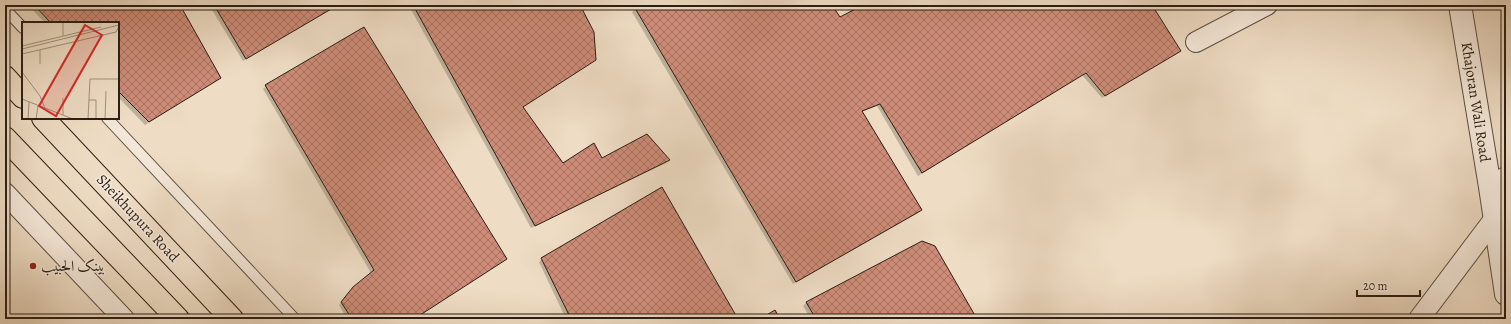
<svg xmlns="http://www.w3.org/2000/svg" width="1511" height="324" font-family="Alegreya,Amiri,serif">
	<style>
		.shadow { fill: #0003 }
		.building { fill: url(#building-cross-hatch); stroke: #2b1e14 }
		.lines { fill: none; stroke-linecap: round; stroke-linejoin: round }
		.service-casing { stroke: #5c4e40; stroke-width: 12 }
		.minor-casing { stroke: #5c4e40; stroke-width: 22 }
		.tertiary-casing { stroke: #5c4e40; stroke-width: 24 }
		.trunk-casing { stroke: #2b1e14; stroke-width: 24 }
		.service { stroke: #f4e8d9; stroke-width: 10 }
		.minor { stroke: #f4e8d9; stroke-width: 20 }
		.tertiary { stroke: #f4e8d9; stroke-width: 22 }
		.trunk { stroke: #eedcc4; stroke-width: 22 }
		.poi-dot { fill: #8f2418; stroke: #f4e8d9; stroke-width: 1.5 }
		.labels { text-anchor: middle; stroke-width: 3; stroke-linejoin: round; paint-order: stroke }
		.street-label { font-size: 15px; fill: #2b1e14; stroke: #f4e8d9 }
		.poi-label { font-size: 15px; fill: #2b1e14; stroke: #f4e8d9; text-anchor: start }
		.inset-road { fill: none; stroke: #a0907e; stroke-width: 1 }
		.view { fill: #d62828; fill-opacity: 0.15; stroke: #d62828; stroke-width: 2 }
		.inset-edge { fill: none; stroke: #2b1e14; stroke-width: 2 }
	</style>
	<defs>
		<pattern id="building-cross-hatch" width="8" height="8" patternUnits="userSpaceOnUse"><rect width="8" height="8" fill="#ce8c78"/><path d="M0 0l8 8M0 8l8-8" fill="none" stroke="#a77261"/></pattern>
	</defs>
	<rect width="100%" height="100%" fill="#eedcc4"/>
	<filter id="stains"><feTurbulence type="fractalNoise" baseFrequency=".005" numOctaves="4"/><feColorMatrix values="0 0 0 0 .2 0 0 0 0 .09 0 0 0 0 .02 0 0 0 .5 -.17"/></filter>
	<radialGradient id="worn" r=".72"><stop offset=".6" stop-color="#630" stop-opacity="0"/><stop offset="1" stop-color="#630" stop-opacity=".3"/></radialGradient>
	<!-- shadow -->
	<path class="shadow" d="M28,5H179L216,80L145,125L118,97V23H45Z
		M209,5H339L243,61Z
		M411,5H579L522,108L563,164L602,160H669L666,163L531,228L409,6Z
		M641,5H831L840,19L865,5H1151L1176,54L1102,98L1082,75L918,176L877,106L862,112L921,210L918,213L793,284L632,12Z
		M266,86L414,319H347L339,305L350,291L371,273L263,89Z
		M922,242L976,319H811L803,306L806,303Z
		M542,259L737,319H566L539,262Z"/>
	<!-- building -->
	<path class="building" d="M34,5H180L221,78L149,122L118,91V23H51Z
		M214,5H338L246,59Z
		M413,5H580L594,32L596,60L523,107L563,163L594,143L602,158L647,134L670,160L535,226Z
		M639,5H832L840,17L863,5H1152L1181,51L1105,96L1086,73L922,173L880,104L862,111L922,210L796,282L635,8Z
		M364,27L507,259L414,319H352L341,302L353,287L374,270L265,85Z
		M662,187L738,319H571L541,258Z
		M922,241L935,246L977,319H816L806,302Z
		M775,310L780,319H760Z"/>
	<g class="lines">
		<!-- service casing -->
		<g class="service-casing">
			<path id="service" d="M5,9L23,28
				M107,118L295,319"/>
		</g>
		<!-- minor casing -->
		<g class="minor-casing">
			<path id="minor" d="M1196,42L1267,5
				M1490,187L1506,177
				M5,193L124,319
				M1419,319L1495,218"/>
		</g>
		<!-- tertiary casing -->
		<g class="tertiary-casing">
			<path id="tertiary" d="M1460,5L1490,187L1506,294"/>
		</g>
		<!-- trunk casing -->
		<g class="trunk-casing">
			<path id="trunk" d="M5,77L23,97
				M43,118L232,319
				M5,138L178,319"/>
		</g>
		<!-- service -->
		<use href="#service" class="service"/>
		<!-- minor -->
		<use href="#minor" class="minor"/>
		<!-- tertiary -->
		<use href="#tertiary" class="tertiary"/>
		<!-- trunk -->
		<use href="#trunk" class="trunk"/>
	</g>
	<!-- markers -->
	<circle class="poi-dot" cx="33" cy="266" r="4"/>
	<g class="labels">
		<!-- street labels -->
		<g class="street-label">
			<text transform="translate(1476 102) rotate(81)" y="5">Khajoran Wali Road</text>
			<text transform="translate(138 218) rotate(47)" y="5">Sheikhupura Road</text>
		</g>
		<!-- poi labels -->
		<g class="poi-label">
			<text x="41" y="271">بينک الحبيب</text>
		</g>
	</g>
	<!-- overview -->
	<g transform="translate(22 22)">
		<rect width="97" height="97" fill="#eedcc4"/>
		<path class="inset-road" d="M41,14V0M0,24L79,5M0,27L97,3M0,32L94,10L96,6M18,42V28M0,50L18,74L23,86M0,77L51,97M67,78H74V97M41,93V76M6,97H14L16,84M6,97L7,80M66,97L68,57H97M83,97L84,69"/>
		<path class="view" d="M63,3L80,13L34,94L17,84Z"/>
		<rect width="97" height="97" class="inset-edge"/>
	</g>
	<!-- margin -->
	<rect width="1511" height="324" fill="none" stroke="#eedcc4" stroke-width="20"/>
	<rect x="6" y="6" width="1499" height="312" fill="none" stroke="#2b1e14" stroke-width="2"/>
	<rect x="10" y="10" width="1491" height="304" fill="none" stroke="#2b1e14"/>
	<!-- scale -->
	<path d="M1357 290v6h63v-6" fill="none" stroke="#2b1e14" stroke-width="2"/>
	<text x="1363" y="290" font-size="12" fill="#2b1e14" stroke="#f4e8d9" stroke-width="3" paint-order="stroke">20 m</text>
	<rect width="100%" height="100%" filter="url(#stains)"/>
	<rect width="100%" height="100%" fill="url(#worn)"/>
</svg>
